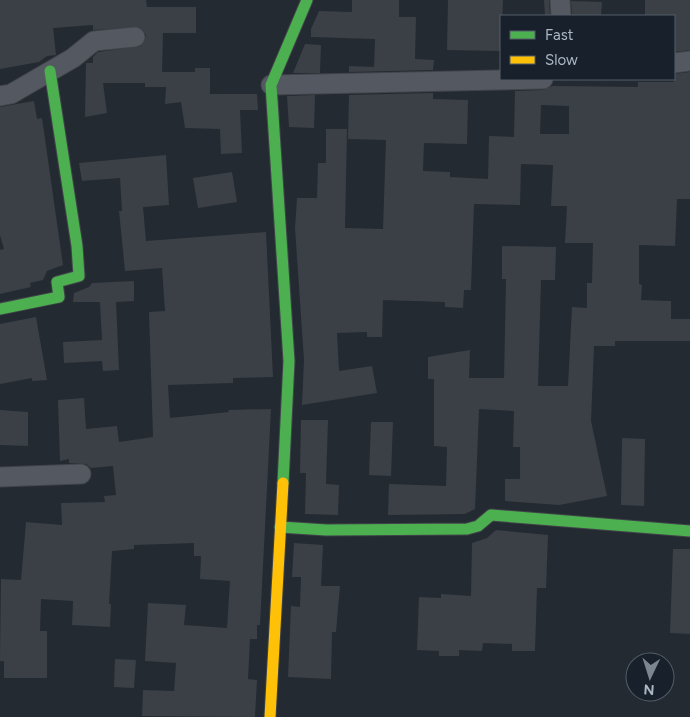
<svg xmlns="http://www.w3.org/2000/svg" width="690" height="717" font-family="Figtree,sans-serif">
	<style>
		.building { fill: #3b4046; fill-rule: evenodd }
		.lines { fill: none; stroke-linecap: round; stroke-linejoin: round }
		.street-casing { stroke: #40444a; stroke-width: 21 }
		.fast-casing { stroke: #40444a; stroke-width: 13 }
		.slow-casing { stroke: #40444a; stroke-width: 13 }
		.street { stroke: #545860; stroke-width: 19 }
		.fast { stroke: #4caf50; stroke-width: 11 }
		.slow { stroke: #ffc107; stroke-width: 11 }
	</style>
	<rect width="100%" height="100%" fill="#242a31"/>
	<!-- building -->
	<path class="building" d="M0,0H146L147,7H196V33H163L162,72H195V68H210V94H257L258,110H240L242,153L221,154L220,129L185,128L181,102L165,104L166,87H145V83H103L107,113L85,117L86,63H93V57L98,52L141,46L146,35L139,27L93,30V25L53,28L56,55L47,56L39,62L0,69Z
		M352,0H399V17H416L415,59L434,60L433,70L349,72V66L374,67L375,39L311,37V29L319,11L352,12Z
		M448,0H503L501,51L447,50Z
		M544,0H549L550,15H545Z
		M645,0H690V50L674,52V16L645,15Z
		M571,1L602,2L601,16H572Z
		M305,44L321,45L320,73H293Z
		M690,72V199H677L675,246L639,245V284L642,285L641,300L671,301V319H690V341H615V346H594L591,421L607,496L559,505L505,501V479H520V447H513L514,411L479,409L475,509L465,514L388,515L389,484L446,486L447,447L434,446V379H428V357L470,350L469,378H504L506,279H502V246L556,247L555,280H541L538,386H568L572,307L587,308V283H592L593,243H565L567,206H551L553,165L521,164L520,205L474,204L471,290H464L463,308L445,307V302L383,300L382,337H367V332L337,333L339,371L372,366L377,393L302,405L304,360L295,228L297,198H317L318,163H326V129H347L345,228L383,229L386,140L348,139L349,95L433,93V99L468,100L467,144L424,143L423,171L450,172V177L488,179L489,136L514,137L515,91L543,90L552,86L638,87V82H674V74ZM541,105L569,106V134H540Z
		M315,95L314,128L289,127L287,96Z
		M34,101L37,119L42,118L63,265L47,271L43,280L30,283L31,287L0,294V250L4,249L0,235V107Z
		M166,155L169,205L143,207L146,241L266,232L273,377L233,378V383L168,385L170,418L229,412L228,410L271,409L260,625H257V639H250L248,679L257,680L255,717L142,716L143,690L174,691L176,663L145,661L148,603L186,605L184,625L227,628L230,581L200,579L201,556H194V543L134,545V549L112,551L109,604H111L110,627L72,625L73,601L41,599L40,631H47V678H4V661H0L1,579L21,580L26,522L62,525L61,503L105,502L104,496L116,495L113,466L91,468L86,464L69,463V459L60,461L58,400L84,398L86,429L117,426L119,442L153,437L149,312L165,311L162,268L125,271L119,211H122L120,178L82,181L79,163Z
		M232,172L237,202L198,208L193,178Z
		M134,281V301L116,302L119,370L103,371L102,361L64,363L63,342L102,340L100,302H73L74,293L89,287L92,283Z
		M36,317L47,380L32,381V378L0,384V324Z
		M0,410L28,412V446L0,445Z
		M301,420H328L326,484L339,485L338,515L305,514L306,473H300Z
		M371,422H393L391,476L369,475Z
		M622,438L645,439L644,506L621,505Z
		M496,530L548,535L546,588H537L535,651H512V644L483,643L482,651L459,650V656H439V651L417,650L419,597L441,598V594L471,596L472,543L487,538Z
		M294,543L323,545L321,586H340L336,632H332L331,679L288,677L291,606L300,607L301,577H292Z
		M673,549H690V634L670,633Z
		M115,659L136,660L134,688L114,687Z"/>
	<g class="lines">
		<!-- street casing -->
		<g class="street-casing">
			<path id="street" d="M560,0L561,16
				M674,63L690,61
				M271,85L543,79
				M0,96L11,94L73,58L94,41L135,37
				M0,477L81,474"/>
		</g>
		<!-- fast casing -->
		<g class="fast-casing">
			<path id="fast" d="M0,309L59,297L57,282L79,276L77,246L50,71
				M283,483L289,361L271,85L307,0
				M280,527L326,530L467,529L478,526L491,515L690,531"/>
		</g>
		<!-- slow casing -->
		<g class="slow-casing">
			<path id="slow" d="M270,717L283,483"/>
		</g>
		<!-- street -->
		<use href="#street" class="street"/>
		<!-- fast -->
		<use href="#fast" class="fast"/>
		<!-- slow -->
		<use href="#slow" class="slow"/>
	</g>
	<!-- legend -->
	<rect x="500" y="15" width="175" height="65" fill="#18212b" stroke="#535d68"/>
	<rect x="510" y="31" width="25" height="8" fill="#4caf50" stroke="#535d68"/>
	<text x="545" y="40" font-size="15" fill="#acb7c4">Fast</text>
	<rect x="510" y="56" width="25" height="8" fill="#ffc107" stroke="#535d68"/>
	<text x="545" y="65" font-size="15" fill="#acb7c4">Slow</text>
	<!-- north arrow -->
	<g transform="translate(650 677) rotate(184)"><circle r="24" fill="#18212b" stroke="#535d68"/>
	<path d="M0-4L9 19L0 12L-9 19Z" fill="#7c8691"/>
	<text y="-8" font-size="14" font-weight="bold" text-anchor="middle" fill="#acb7c4">N</text>
	</g>
</svg>
